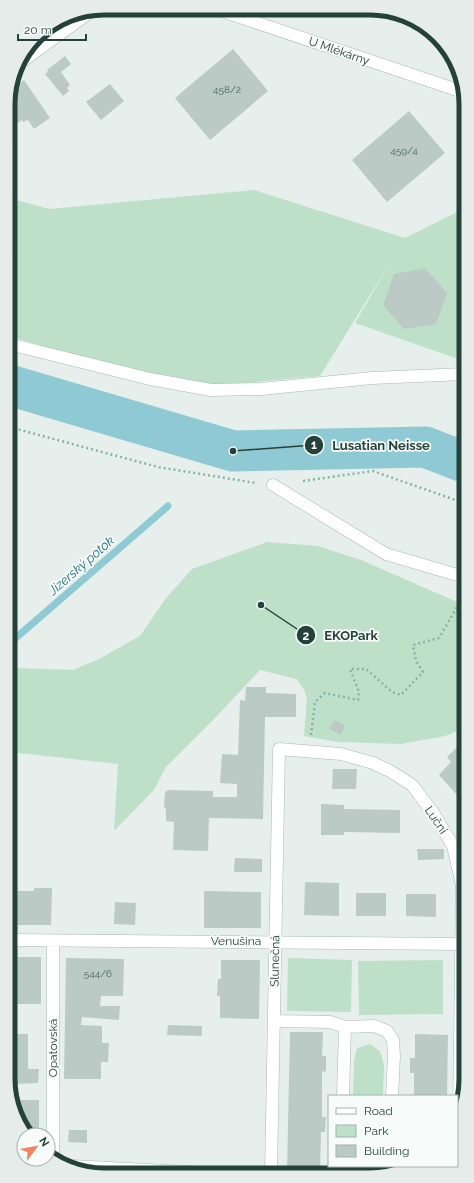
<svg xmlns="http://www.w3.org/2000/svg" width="474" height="1183" font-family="Raleway,sans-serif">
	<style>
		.green { fill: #bfe0c8 }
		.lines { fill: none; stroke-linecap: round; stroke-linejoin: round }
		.stream { stroke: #8ec9d4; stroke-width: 7 }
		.river { stroke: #8ec9d4; stroke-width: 41 }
		.building { fill: #bbcac4 }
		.minor-casing { stroke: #a8b8b2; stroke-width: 13 }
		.path { stroke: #86b3a5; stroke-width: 2.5; stroke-dasharray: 2 3; stroke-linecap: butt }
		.minor { stroke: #fff; stroke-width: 12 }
		.labels { text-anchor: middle; stroke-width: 3.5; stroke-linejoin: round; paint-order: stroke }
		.number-label { font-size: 10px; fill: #4a645c }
		.street-label { font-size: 12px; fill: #24423a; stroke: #f7fbf9 }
		.water-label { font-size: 13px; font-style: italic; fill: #1c6f80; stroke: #f7fbf9 }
		.rim { fill: none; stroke: #24423a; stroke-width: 5 }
		.leader { fill: none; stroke: #24423a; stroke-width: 1.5 }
		.callout-dot { fill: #24423a; stroke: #f7fbf9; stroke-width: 1.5 }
		.mark-label { font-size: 12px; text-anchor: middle; font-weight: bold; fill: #fff }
		.callout-label { font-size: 13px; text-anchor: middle; font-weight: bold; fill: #24423a; stroke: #f7fbf9; stroke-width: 3.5; stroke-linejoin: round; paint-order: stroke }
	</style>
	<rect width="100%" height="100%" fill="#e6efeb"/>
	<!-- green -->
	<path class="green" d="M254,190L405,238L463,209L464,361L355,323L390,263L320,376L212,386L80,357L9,336V198L49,209Z
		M267,542L318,546L361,560L464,605L465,728L445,736L401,744L338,742L304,736L307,699L304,690L297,679L260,670L215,718L166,767L154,790L114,831L118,764L10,752V666L16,668L73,670L99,659L140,636L166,598L192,569Z
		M288,958L352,960L351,1012L287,1011Z
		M443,960V1014L359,1015L358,961Z
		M370,1044L380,1051L384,1065L383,1096H353L354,1061L357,1048Z
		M352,1166H382V1172H351Z"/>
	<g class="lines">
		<!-- stream -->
		<path class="stream" d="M10,643L168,506"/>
		<!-- river -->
		<path class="river" d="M9,385L233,451L425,447L464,462"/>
	</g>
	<!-- building -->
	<path class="building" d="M233,49L268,91L210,140L175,98Z
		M65,56L71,64L61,72L70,85L67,88L69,91L63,96L45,74L48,72L47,70Z
		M24,80L50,118L34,129L28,120L23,122L22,120L8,129V97L10,90Z
		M110,84L124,101L101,120L86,102Z
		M409,111L445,153L387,202L352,160Z
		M425,268L447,293L436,324L404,329L383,305L394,274Z
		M246,687H266V693L296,694V717H265L263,819L209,818L208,851L173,850L174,822L166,821V809L164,807L165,793L168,790L213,791V797H237V784L220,783L222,754L238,755L240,700L245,701Z
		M334,720L345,725L341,735L329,729Z
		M459,745L465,750V787L457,795L439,775L451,762L447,757Z
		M333,769H357L356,789H332Z
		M321,804L344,805V809L400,810V833L344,832V835H321Z
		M417,849H444V859L418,860Z
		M235,858L262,859V872H234Z
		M305,882L339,883V916L304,915Z
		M34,888H52L51,925H13V891H34Z
		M204,891L261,892V928H204Z
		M356,893H386V916H356Z
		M406,894H436V917L406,916Z
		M115,902L136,903L135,925L114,924Z
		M11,957H41V1004H12L11,976H12V972H11Z
		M66,958L124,959L123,996H101L100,1006H120L119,1020L82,1017L81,1025L102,1026V1043H109L108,1062H101V1079H64Z
		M221,960H260L259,1019L220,1018V996H217L218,979H221Z
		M168,1025L202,1026V1036L167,1035Z
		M290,1032H323L322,1056H326V1072L322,1071V1117H326L325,1132H321L320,1172H287Z
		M11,1034H28V1069H39L38,1083L12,1084Z
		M415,1034L448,1035L447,1096H414V1073H410V1058H415Z
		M11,1100H39V1135H29L11,1104Z
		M69,1130H87V1143L68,1142Z"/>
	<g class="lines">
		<!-- minor casing -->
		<g class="minor-casing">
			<path id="minor" d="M216,9L463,92
				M17,65L93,10
				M9,344L150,379L211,390L261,389L372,378L464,374
				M273,485L386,554L464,577
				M11,940L461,944
				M274,1021L330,1022L345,1027L374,1026L387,1031L393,1040L394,1056L392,1096
				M343,1096L345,1027
				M53,1156V941
				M72,1166L205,1173
				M271,1172L279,749L341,754L373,763L390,771L412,785L434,814L453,846L462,885L459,1116
				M341,1172L342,1166
				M390,1172V1166"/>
		</g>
		<!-- path -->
		<path class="path" d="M9,427L158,467L256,483
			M303,481L373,471L464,503
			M311,735L315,702L325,693L358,700L359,692L350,669H366L392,692L401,695L423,672L416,661L413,645L439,638L464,595"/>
		<!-- minor -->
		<use href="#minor" class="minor"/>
	</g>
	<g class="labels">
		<!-- number labels -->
		<g class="number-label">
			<text x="227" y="93">458/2</text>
			<text x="404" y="154">459/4</text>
			<text x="98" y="977">544/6</text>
		</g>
		<!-- street labels -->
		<g class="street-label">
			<text transform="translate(339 51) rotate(19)" y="4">U Mlékárny</text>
			<text transform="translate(436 820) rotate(56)" y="4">Luční</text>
			<text x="236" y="945">Venušina</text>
			<text transform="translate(275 961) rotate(-89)" y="4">Slunečná</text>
			<text transform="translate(53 1048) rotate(-90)" y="4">Opatovská</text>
		</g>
		<!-- water labels -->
		<g class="water-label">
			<text transform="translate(81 565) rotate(-41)" y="5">Jizerský potok</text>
		</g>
	</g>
	<!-- crop -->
	<path d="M0 0H474V1183H0ZM104 15H370A89 89 0 0 1 459 104V1079A89 89 0 0 1 370 1168H104A89 89 0 0 1 15 1079V104A89 89 0 0 1 104 15Z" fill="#e6ecea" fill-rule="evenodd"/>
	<path class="rim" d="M104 15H370A89 89 0 0 1 459 104V1079A89 89 0 0 1 370 1168H104A89 89 0 0 1 15 1079V104A89 89 0 0 1 104 15Z"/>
	<!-- callouts -->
	<path class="leader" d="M233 451L314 445M261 605L306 635"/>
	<g class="callout-dot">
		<circle cx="233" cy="451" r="4"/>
		<circle cx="261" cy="605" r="4"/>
		<circle cx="314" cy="445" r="10"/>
		<circle cx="306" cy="635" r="10"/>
	</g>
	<g class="mark-label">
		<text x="314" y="449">1</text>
		<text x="306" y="640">2</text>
	</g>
	<g class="callout-label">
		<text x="381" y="450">Lusatian Neisse</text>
		<text x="351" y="640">EKOPark</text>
	</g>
	<!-- legend -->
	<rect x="328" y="1095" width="130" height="72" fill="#f7fbf9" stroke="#a3b1ad"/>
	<rect x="336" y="1108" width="20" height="6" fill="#ffffff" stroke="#a3b1ad"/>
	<text x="364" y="1115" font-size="12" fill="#24423a">Road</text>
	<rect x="336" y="1125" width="20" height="12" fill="#bfe0c8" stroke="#a3b1ad"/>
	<text x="364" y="1135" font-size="12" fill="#24423a">Park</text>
	<rect x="336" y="1145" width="20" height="12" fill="#bbcac4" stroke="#a3b1ad"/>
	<text x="364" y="1155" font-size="12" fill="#24423a">Building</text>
	<!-- north arrow -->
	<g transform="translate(36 1147) rotate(58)"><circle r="19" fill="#f7fbf9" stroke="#a3b1ad"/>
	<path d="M0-3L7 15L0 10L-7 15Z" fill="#f4845f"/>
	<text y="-6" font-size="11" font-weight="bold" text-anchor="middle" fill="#24423a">N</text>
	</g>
	<!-- scale -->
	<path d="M18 34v6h68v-6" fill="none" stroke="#24423a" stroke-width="2"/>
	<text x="24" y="34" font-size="12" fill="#24423a" stroke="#f7fbf9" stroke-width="3" paint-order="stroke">20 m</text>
</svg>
